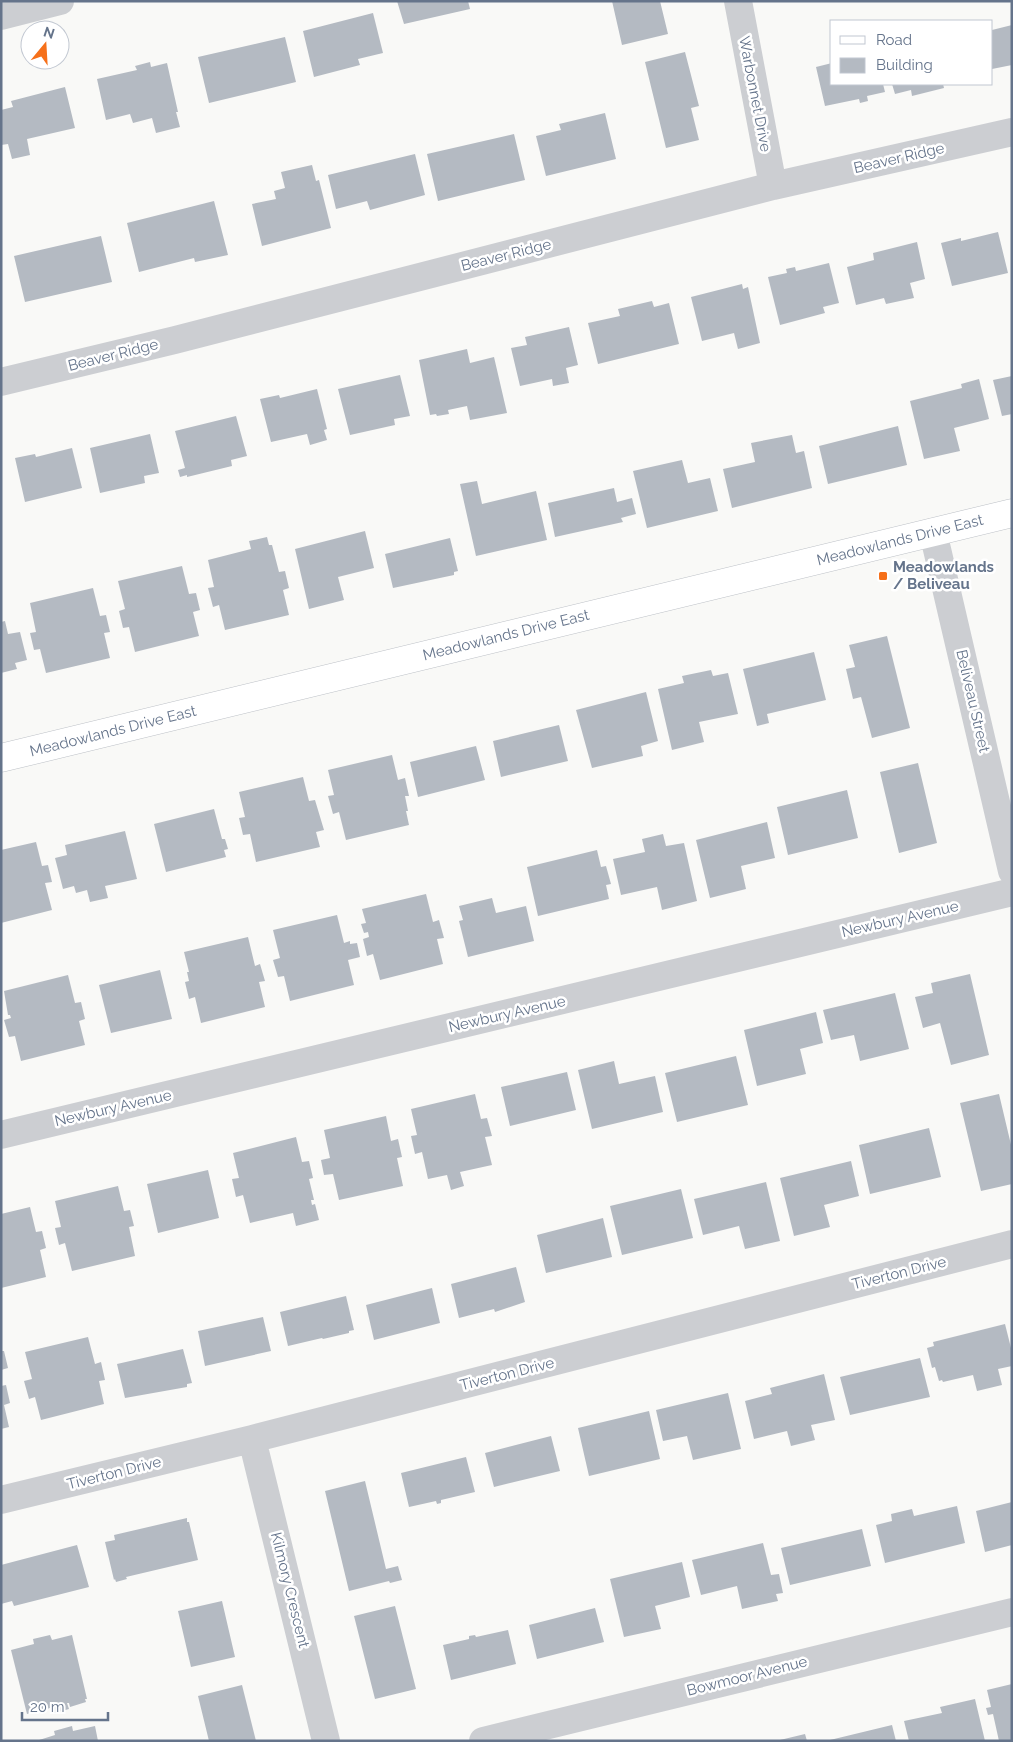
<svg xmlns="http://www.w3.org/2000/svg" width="1013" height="1742" font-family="Raleway,sans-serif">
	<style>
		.building { fill: #b4bac2 }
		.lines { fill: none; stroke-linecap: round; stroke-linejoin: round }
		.secondary-casing { stroke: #bdc1c7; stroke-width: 29 }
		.street { stroke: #ccced2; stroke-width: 28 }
		.secondary { stroke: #fff; stroke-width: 28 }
		.poi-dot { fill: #f6701a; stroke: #fff; stroke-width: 2 }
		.labels { text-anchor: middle; stroke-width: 5; stroke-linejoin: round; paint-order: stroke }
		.street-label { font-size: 15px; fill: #65748b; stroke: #fff }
		.poi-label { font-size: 15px; font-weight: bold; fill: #65748b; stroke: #fff; text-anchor: start }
	</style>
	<rect width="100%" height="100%" fill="#f9f9f7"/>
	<!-- building -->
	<path class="building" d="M397,1H468L470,9L404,24Z
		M612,1H660L668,34L622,45Z
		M373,13L383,53L358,59L360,65L314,77L303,31Z
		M1012,25V65L992,69V30Z
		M285,37L296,82L209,103L198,57Z
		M685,52L699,106L691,108L699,140L666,148L645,62Z
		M150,62L151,67L167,63L178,112H176L180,127L156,133L152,118L133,123L130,114L106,120L97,79L137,70L135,66Z
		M832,63V84H883L885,92L867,96L868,101L860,103L859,99L825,106L816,67Z
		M892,84H943L944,88L912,96L911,90L895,94Z
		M65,87L75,128L27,139L30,155L12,159L8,144L1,145V110L13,107L11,101Z
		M605,113L616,159L546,176L536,136L561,130L559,124Z
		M514,134L525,180L438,201L427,154Z
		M415,154L425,195L370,210L367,201L336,209L328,175Z
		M312,165L316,181L319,180L331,228L262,246L252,204L276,199L274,191L285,188L281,172Z
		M214,201L228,255L195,262L194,258L139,272L127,223Z
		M998,232L1008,273L952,286L941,243L961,238V241Z
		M101,236L112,282L25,302L14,256Z
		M917,242L925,279L910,283L914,298L886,304L884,298L856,305L847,267L874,260L873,253Z
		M829,263L839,303L823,307L825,313L780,325L768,277L787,273L786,269L795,267L796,271Z
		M742,284L743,289L748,287L760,343L738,349L734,333L702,341L691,297Z
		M652,301L654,307L669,303L679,344L598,364L588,323L620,316L618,309Z
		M569,327L578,365L566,368L569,383L553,386L552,379L520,386L511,348L527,345L525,337Z
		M467,349L470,363L494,357L507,413L470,420L467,406L448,410L449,414L437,416L436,414L430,415L419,360Z
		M400,375L410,416L394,419L395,425L350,435L338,389Z
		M1012,376V414L1002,416L993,380Z
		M979,379L989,419L954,428L960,451L924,459L910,401L962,388L961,384Z
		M317,389L327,429L324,430L327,440L310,445L307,434L271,442L260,399L279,395L280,398Z
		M236,416L247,456L231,460L232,466L187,477V475L180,477L178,470L185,468L175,431Z
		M898,426L907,465L828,484L819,446Z
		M150,434L159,473L144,476L145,483L100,493L90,448Z
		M792,435L796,453L804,451L812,488L732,508L723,469L755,462L751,443Z
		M72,448L82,488L25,502L15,458L35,454L36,457Z
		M682,460L688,483L710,478L718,511L647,528L633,471Z
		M477,481L482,504L536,491L547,540L476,556L460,484Z
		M614,488L617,502L632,498L636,514L621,518L623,522L555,537L548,503Z
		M365,531L374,568L338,577L344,600L309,609L295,549Z
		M267,537L269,545H272L279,572L285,571L289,588L283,590L289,615L225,630L219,605L213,607L208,588L214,587L208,560L251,549L249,541Z
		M450,538L458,571L454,572V575L393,588L385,554Z
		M182,566L189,594L196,593L200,610L193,612L199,636L135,652L129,627L123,628L119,611L125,609L118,581Z
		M93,588L100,616L106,615L110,632L104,633L110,658L46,673L40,649L34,650L30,633L36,632L30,603Z
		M5,621L8,634L20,632L27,660L15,663L17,669L1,673V622Z
		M887,636L910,728L872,738L861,697L853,699L846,669L855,667L849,645Z
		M814,652L826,700L767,714L769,723L757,726L743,669Z
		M711,670L713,676L728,673L738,714L699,722L704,742L672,750L658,689L684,683L682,676Z
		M646,692L658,741L641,746L643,756L592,768L576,710Z
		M559,725L568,761L501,777L493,741Z
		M476,746L485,780L418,797L410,762Z
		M392,755L398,780L405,778L409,796H405L408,811H406L409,825L346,840L339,812L333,814L328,796L334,795L328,770Z
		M918,763L937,843L899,853L880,772Z
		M303,777L309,801L315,800L324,830L316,832L320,847L256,862L250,834L243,835L239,818L245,817L239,792Z
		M847,790L858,838L788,855L777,807Z
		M214,809L222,839H225L228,849L224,850L226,857L166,872L154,824Z
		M767,822L775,858L741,866L746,889L710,898L696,840Z
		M125,831L137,879L105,886L108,898L90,902L87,890L76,893L74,886L63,889L55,858L67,855L65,845Z
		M663,834L666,846L684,843L697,901L662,910L657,887L621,895L613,859L645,852L642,839Z
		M36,842L42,866L48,865L52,882L45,883L52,910L1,923V850Z
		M597,850L601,867L606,866L611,884L606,885L609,899L538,916L527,867Z
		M426,894L433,922L439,920L444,938L437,939L443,964L380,980L373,954L367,956L363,939L369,937L368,932L364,933L361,924L366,923L362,909Z
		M492,898L496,913L526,906L534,941L468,957L459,921L463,920L459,906Z
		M337,915L344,943L350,941V944L357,943L360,957L348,960L354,985L290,1001L284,976L278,977L273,960L280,958L273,930Z
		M248,937L255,966L260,964L265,981L259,982L265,1007L201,1023L195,997L189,999L185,982L189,981L187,972H189L184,952Z
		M160,970L172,1019L111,1033L99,985Z
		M970,974L989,1055L951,1065L940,1023L923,1028L915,997L933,993L931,983Z
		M68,975L75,1003L81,1002L85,1019L79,1021L85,1045L21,1061L15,1036L9,1037L4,1020L11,1018L10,1015H8L4,991Z
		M895,993L909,1049L860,1061L854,1035L831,1040L823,1010Z
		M816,1012L823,1043L800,1049L806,1074L757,1086L744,1030Z
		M736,1056L748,1105L677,1122L665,1073Z
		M614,1061L619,1084L655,1076L663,1112L592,1129L578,1070Z
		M567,1072L576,1110L510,1126L501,1087Z
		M475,1094L481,1119L487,1118L492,1136L485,1137L492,1165L460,1172L464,1186L451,1190L447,1175L428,1179L422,1152L415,1154L411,1136L417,1135L411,1109Z
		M999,1094L1012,1149V1184L981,1191L960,1103Z
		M386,1116L391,1141L398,1139L402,1157L397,1158L403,1186L339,1200L333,1174L324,1175L321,1160L330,1158L324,1130Z
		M929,1128L941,1177L870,1194L859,1145Z
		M296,1137L302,1162L309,1161L313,1178L309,1179L314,1200H311L312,1205L315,1204L319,1220L296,1226L293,1213L250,1223L243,1195L236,1197L232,1179L239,1178L233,1153Z
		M851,1161L859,1196L824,1205L830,1227L794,1236L780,1178Z
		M208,1170L219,1218L158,1233L147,1184Z
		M766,1182L780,1241L745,1249L739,1226L703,1235L694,1199Z
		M118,1186L124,1211L130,1210L134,1226L129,1227L135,1256L72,1271L65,1243L59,1245L55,1228L61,1227L55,1201Z
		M681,1189L693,1238L622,1255L610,1206Z
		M30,1207L36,1232L42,1231L46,1248L40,1250L46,1277L1,1288V1214Z
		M603,1218L612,1257L546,1273L537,1235Z
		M516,1267L525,1302L495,1312L494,1309L459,1318L451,1284Z
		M432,1288L440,1323L374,1340L366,1305Z
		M346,1296L354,1330L349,1331V1333L323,1339L322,1338L288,1346L280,1312Z
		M263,1317L271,1351L205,1366L198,1331Z
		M1005,1324L1012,1352V1366L998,1369L1002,1385L977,1391L973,1375L943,1382L942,1380L939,1381L935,1367L932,1368L927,1348L934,1346L933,1342Z
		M88,1337L95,1364L101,1362L105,1380L99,1381L104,1404L41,1420L35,1397L29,1399L24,1381L32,1379L25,1352Z
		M183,1349L192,1383L187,1384V1387L125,1398L117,1364Z
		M1,1351H4L8,1368L1,1370Z
		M920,1358L930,1397L850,1415L840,1377Z
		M824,1374L835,1420L811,1425L815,1440L791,1446L787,1431L754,1439L745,1401L772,1394L770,1388Z
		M6,1385L10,1403L4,1405L9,1427L1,1429V1386Z
		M728,1393L741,1449L693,1460L687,1436L663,1441L656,1410Z
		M649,1411L660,1459L589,1476L578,1428Z
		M551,1436L560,1471L494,1487L485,1453Z
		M466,1457L475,1492L441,1500V1503L437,1504L436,1501L409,1507L401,1473Z
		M365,1481L386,1569L398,1566L402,1580L390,1583L389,1581L349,1591L325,1491Z
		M1012,1502V1545L985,1552L976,1511Z
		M957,1506L965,1543L885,1563L876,1525L892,1521L891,1514L912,1509L914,1516Z
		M187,1518V1522H189L198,1560L126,1577L127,1579L116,1582L115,1579L114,1580L105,1542L115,1540L114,1535Z
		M862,1529L871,1566L790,1585L781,1548Z
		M763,1543L771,1575L779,1574L783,1593L776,1594L778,1601L742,1609L737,1586L701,1595L692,1560Z
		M77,1545L89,1587L14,1606L12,1601L1,1604V1565Z
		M682,1562L690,1597L655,1606L661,1629L624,1637L610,1579Z
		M222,1601L235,1657L191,1667L178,1611Z
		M395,1606L416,1689L375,1699L354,1616Z
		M595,1608L604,1642L537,1659L529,1625Z
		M508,1630L516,1664L451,1680L443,1645L469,1639V1636L475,1635L476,1637Z
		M50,1635L52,1640L72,1635L87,1699H85L86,1702L70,1707L69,1703H67L69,1709L51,1714L50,1708L27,1714L11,1650L34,1644L33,1639Z
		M1012,1684V1741H999L993,1714L988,1715L986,1708L991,1707L987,1690Z
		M242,1685L256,1741H209L198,1696Z
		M975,1699L985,1741H909L904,1721L942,1713L940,1707Z
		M892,1725L896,1741H830V1740Z
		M72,1726L73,1731L95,1726L98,1741H36L55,1735L54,1731Z
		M805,1734L807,1741H780V1740Z"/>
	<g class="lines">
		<!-- secondary casing -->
		<g class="secondary-casing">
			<path id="secondary" d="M1,758L1012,513"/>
		</g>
		<!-- street -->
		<path class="street" d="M738,1L773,186
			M1,16L60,1
			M1,382L175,340L773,186L1012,132
			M933,532L1012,871
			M1,1135L1012,892
			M252,1439L326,1741
			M1,1500L252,1439L1012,1244
			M483,1741L1012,1612"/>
		<!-- secondary -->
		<use href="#secondary" class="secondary"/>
	</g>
	<!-- markers -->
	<rect class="poi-dot" x="878" y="571" width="10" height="10" rx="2.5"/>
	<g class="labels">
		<!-- street labels -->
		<g class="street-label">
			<text transform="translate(755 94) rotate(79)" y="5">Warbonnet Drive</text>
			<text transform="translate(899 158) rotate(-13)" y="5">Beaver Ridge</text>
			<text transform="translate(506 255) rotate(-14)" y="5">Beaver Ridge</text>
			<text transform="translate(113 355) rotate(-14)" y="5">Beaver Ridge</text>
			<text transform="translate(900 540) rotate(-14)" y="5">Meadowlands Drive East</text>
			<text transform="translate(506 635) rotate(-14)" y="5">Meadowlands Drive East</text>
			<text transform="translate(973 701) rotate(77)" y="5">Beliveau Street</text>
			<text transform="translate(113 731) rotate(-14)" y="5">Meadowlands Drive East</text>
			<text transform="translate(900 919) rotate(-13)" y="5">Newbury Avenue</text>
			<text transform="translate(507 1014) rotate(-13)" y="5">Newbury Avenue</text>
			<text transform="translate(113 1108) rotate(-13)" y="5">Newbury Avenue</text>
			<text transform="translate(899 1273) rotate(-14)" y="5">Tiverton Drive</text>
			<text transform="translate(507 1374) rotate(-14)" y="5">Tiverton Drive</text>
			<text transform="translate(114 1473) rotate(-14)" y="5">Tiverton Drive</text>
			<text transform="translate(290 1590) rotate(76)" y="5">Kilmory Crescent</text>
			<text transform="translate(747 1676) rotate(-14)" y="5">Bowmoor Avenue</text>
		</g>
		<!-- poi labels -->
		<g class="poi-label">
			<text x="893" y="572">Meadowlands<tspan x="893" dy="17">/ Beliveau</tspan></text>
		</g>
	</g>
	<!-- border -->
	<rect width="1013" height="1742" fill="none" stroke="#65748b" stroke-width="5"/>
	<!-- legend -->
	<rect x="830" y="20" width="162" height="65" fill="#ffffff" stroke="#c1c7d1"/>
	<rect x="840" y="36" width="25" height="8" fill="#ffffff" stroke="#c1c7d1"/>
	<text x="876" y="45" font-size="15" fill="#65748b">Road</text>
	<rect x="840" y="58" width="25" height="15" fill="#b4bac2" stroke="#c1c7d1"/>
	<text x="876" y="70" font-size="15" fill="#65748b">Building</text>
	<!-- north arrow -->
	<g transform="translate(45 45) rotate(18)"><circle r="24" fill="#ffffff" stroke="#c1c7d1"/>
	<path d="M0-4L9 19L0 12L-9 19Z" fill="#f6701a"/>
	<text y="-8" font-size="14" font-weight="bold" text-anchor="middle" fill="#65748b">N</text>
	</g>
	<!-- scale -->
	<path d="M22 1712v8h86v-8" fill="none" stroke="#65748b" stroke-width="2.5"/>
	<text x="30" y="1712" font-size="15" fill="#65748b" stroke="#ffffff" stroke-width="4" paint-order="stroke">20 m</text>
</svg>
